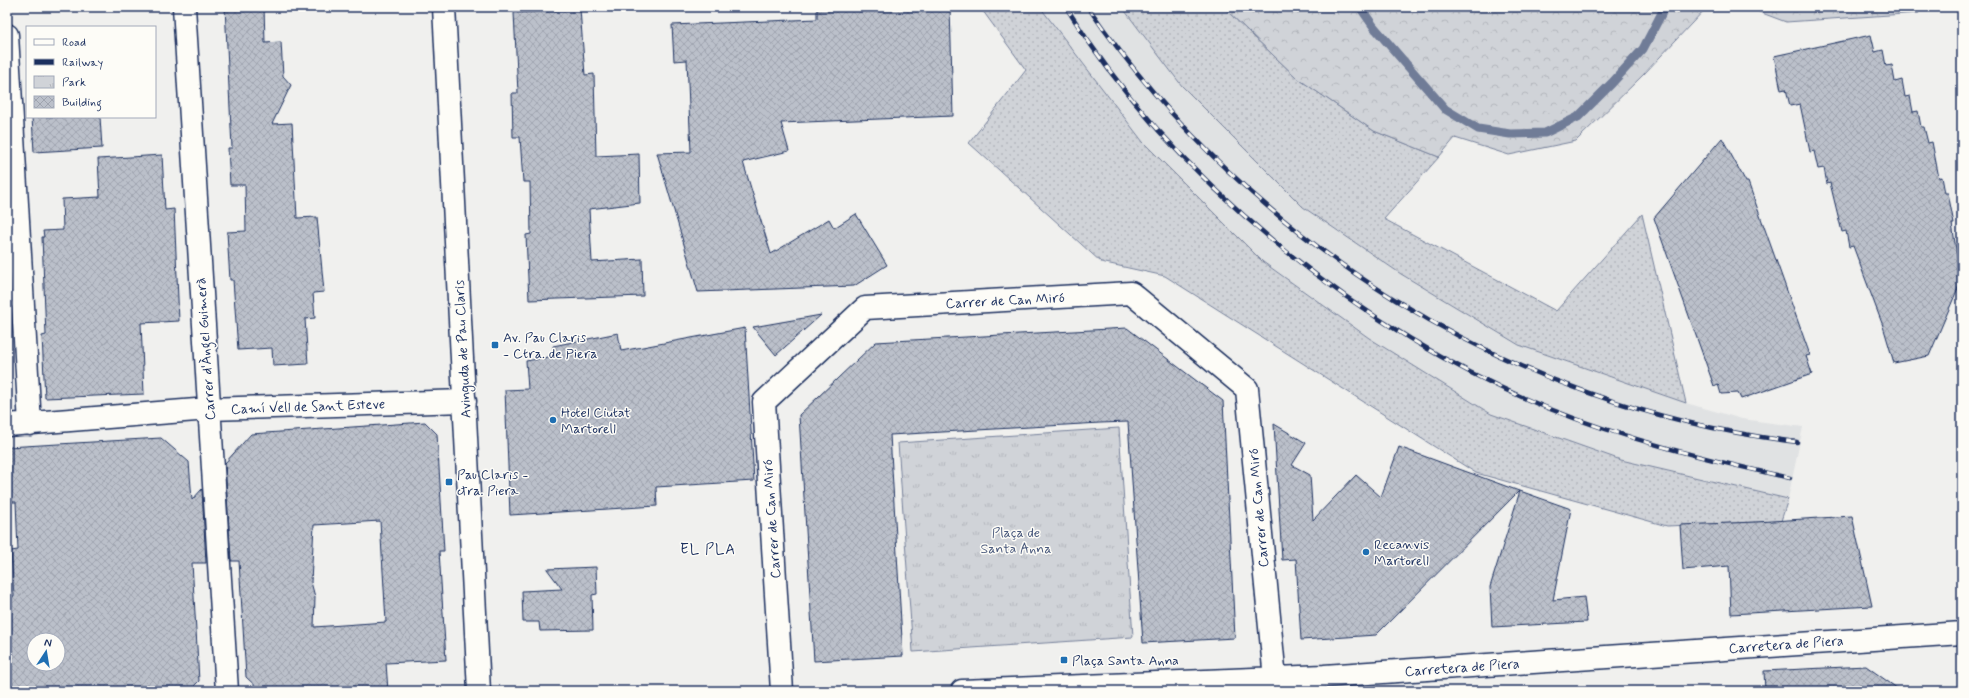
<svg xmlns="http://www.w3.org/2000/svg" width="1969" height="698" font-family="Mynerve,sans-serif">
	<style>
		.built { fill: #e0e2e3 }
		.grass { fill: url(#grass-dots); stroke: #76819b }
		.forest { fill: url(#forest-crowns); stroke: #76819b }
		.park { fill: url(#park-tufts); stroke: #76819b }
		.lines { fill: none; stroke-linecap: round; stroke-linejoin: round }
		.stream { stroke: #6f7b97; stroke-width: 9 }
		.building { fill: url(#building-cross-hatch); stroke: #1b2f5e; fill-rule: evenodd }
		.minor-casing { stroke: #1b2f5e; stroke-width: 25 }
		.major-casing { stroke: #1b2f5e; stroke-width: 25 }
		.minor { stroke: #fdfcf7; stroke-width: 22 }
		.major { stroke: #fdfcf7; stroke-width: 22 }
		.rail-casing { stroke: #1b2f5e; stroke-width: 4.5 }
		.rail { stroke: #fdfcf7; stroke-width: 3; stroke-dasharray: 9; stroke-linecap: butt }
		.poi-dot { fill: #1f6fb2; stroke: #fdfcf7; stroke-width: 1.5 }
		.labels { text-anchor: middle; stroke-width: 3; stroke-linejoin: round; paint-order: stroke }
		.street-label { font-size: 14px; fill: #1b2f5e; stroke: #fdfcf7 }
		.poi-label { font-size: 14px; fill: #1b2f5e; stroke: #fdfcf7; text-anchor: start }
		.park-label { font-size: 14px; fill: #48587c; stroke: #fdfcf7 }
		.neighbourhood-label { font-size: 15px; letter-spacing: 1px; fill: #1b2f5e; stroke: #fdfcf7 }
	</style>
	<defs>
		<pattern id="grass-dots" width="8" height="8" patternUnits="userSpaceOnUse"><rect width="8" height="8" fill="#d0d3d8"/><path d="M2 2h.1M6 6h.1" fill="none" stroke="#b2b5bc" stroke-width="1.8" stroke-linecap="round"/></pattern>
		<pattern id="forest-crowns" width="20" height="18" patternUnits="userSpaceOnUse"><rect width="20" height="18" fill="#d0d3d8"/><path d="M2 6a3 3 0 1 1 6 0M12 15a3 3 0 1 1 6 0" fill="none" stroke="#b2b5bc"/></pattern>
		<pattern id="park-tufts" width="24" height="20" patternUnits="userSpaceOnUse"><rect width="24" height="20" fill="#d0d3d8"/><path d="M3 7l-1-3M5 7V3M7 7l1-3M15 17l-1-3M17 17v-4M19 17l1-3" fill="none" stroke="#b2b5bc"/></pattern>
		<pattern id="building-cross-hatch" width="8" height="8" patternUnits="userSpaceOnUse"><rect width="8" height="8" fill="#bbc0ca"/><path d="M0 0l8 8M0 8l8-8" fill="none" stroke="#a0a5b0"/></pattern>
	</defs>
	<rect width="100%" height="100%" fill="#f0f0ee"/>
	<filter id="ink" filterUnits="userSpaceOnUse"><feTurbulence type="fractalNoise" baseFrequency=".025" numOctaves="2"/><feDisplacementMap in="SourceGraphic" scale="8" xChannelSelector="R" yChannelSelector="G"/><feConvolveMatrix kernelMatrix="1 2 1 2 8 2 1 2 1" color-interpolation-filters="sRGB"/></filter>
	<g filter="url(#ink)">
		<!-- built -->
		<path class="built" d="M1040,7H1122L1182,86L1303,207L1401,274L1519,345L1686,403L1742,419L1803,427L1788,499L1621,460L1491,414L1369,338L1263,262L1143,142Z"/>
		<!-- grass -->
		<path class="grass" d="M980,7H1040L1143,142L1263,262L1369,338L1491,414L1621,460L1788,499L1781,521L1667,526L1476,473L1165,276L1101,262L969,143L1026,70Z
			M1122,7H1223L1297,78L1374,131L1439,157L1384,219L1556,311L1642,214L1686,403L1519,345L1401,274L1303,207L1182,86Z"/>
		<!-- forest -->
		<path class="forest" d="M1223,7H1707L1644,74L1576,141L1509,155L1455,138L1439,157L1374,131L1297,78Z
			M1746,7H1915L1919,13L1786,22Z"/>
		<!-- park -->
		<path class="park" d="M1119,428L1133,637L913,652L898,443Z"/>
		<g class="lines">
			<!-- stream -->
			<path class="stream" d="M1360,7L1374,27L1445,109L1478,129L1510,134L1545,133L1578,117L1612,83L1643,49L1665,7"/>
		</g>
		<!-- building -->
		<path class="building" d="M225,7H264L265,43L281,42L283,76L291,85L272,124L292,123L297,218L317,217L324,292L313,293L315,318L305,319L308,364L273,366L272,348L238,350L233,280H230L227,232L246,231L245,185H230L228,148H232Z
			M817,7H950L953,116L781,123L789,151L743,162L771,254L829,219L834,228L856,214L887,265L854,286L698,292L657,153L691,152L687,60L674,61L672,25L817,19Z
			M580,9L585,75L594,74L596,156L639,154L640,203L589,209L592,262L642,259L643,296L529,300L526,235L531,234L530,182H523L520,137H513L512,93H518L514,13Z
			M1871,35L1875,52L1883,50L1886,66L1892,65L1895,82L1902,80L1905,97L1910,96L1913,112L1918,111L1921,127H1924L1928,143L1932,142L1939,178L1942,177L1945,193H1948L1954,224H1952L1961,281L1929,356L1894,363L1883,326L1853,246L1849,247L1846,231L1842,232L1830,183L1827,184L1824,168L1818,169L1814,151L1810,152L1800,104L1790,106L1786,89L1781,90L1774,56Z
			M32,117H100L102,148L34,152Z
			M1722,138L1746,182H1748L1810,355L1806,356L1812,374L1741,399L1738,393L1721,394L1718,384L1714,386L1654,218Z
			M162,155L165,210L174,209L179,321L141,323L144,394L45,398L42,336L46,335L42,237H44L43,231L63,230L62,199L100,197L98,159Z
			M821,315L776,355L753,327Z
			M745,328L754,481L656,487L657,506L510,515L505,390L528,389L526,361L554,356L553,346L618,333L621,351Z
			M1127,328L1223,401L1235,638L1143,643L1128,422L1100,423L890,435L903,656L814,661L799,415L876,342Z
			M425,422L437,434L444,551H439L446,660L386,663L388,691H261L246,677L239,561H231L225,463L251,434ZM380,521L386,622L314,627L315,597L311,582L314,525Z
			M1274,424L1306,443L1292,465L1310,475L1313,520L1356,475L1381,497L1399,447L1519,491L1376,635L1301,640L1296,559L1282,560Z
			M161,438L189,462L192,500L202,489L206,563H192L199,681L189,691H7V597L14,596L11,551L18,550L16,502H8L7,447ZM34,640H58V664H34Z
			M1520,491L1571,509L1553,600L1584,597L1587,622L1492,627L1490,587Z
			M1852,516L1872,606L1731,614L1729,566L1683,570L1680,525L1756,522Z
			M596,567L597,594L592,595L593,630L540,631L539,622H523L522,591L562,589L547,569Z
			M1866,666L1901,691H1765L1764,671Z"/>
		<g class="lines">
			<!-- minor casing -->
			<g class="minor-casing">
				<path id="minor" d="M184,7L227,691
					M7,35L30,424
					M7,425L209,409L465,401
					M782,691L764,402L865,308L1131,293L1247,389L1275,679
					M962,691L1324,676L1962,633"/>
			</g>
			<!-- major casing -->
			<g class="major-casing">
				<path id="major" d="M444,7L479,691"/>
			</g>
			<!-- minor -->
			<use href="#minor" class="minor"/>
			<!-- major -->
			<use href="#major" class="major"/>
			<!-- rail casing -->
			<g class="rail-casing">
				<path id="rail" d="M1066,7C1172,179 1363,334 1550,409C1628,440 1709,460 1790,478
					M1088,7C1251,244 1510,407 1797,442"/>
			</g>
			<!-- rail -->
			<use href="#rail" class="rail"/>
		</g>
	</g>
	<!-- markers -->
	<g class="poi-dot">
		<rect x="491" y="341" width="8" height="8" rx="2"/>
		<circle cx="553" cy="420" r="4"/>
		<rect x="445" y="478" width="8" height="8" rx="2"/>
		<circle cx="1366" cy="552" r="4"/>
		<rect x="1060" y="656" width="8" height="8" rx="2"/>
	</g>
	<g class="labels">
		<!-- street labels -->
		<g class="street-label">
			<text transform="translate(1005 300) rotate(-3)" y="5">Carrer de Can Miró</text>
			<text transform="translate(205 349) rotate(-94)" y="5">Carrer d'Àngel Guimerà</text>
			<text transform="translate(462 349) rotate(-93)" y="5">Avinguda de Pau Claris</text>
			<text transform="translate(308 406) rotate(-2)" y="5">Camí Vell de Sant Esteve</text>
			<text transform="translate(1258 508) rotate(-95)" y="5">Carrer de Can Miró</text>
			<text transform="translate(771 519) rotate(-94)" y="5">Carrer de Can Miró</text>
			<text transform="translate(1786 644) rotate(-4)" y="5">Carretera de Piera</text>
			<text transform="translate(1462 667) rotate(-4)" y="5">Carretera de Piera</text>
		</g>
		<!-- poi labels -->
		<g class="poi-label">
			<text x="503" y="342">Av. Pau Claris<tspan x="503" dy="16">- Ctra. de Piera</tspan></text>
			<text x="561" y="417">Hotel Ciutat<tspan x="561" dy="16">Martorell</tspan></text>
			<text x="457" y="479">Pau Claris -<tspan x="457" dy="16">ctra. Piera</tspan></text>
			<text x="1374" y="549">Recanvis<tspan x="1374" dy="16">Martorell</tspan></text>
			<text x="1072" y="665">Plaça Santa Anna</text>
		</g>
		<!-- park labels -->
		<g class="park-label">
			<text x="1016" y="537">Plaça de<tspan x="1016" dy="16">Santa Anna</tspan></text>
		</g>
		<!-- neighbourhood labels -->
		<g class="neighbourhood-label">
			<text x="708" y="554">EL PLA</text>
		</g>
	</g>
	<!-- margin -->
	<rect width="1969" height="698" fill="none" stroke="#fdfcf7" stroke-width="24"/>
	<rect x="12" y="12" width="1945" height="674" fill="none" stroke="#1b2f5e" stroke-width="1.5" filter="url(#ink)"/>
	<!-- legend -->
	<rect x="26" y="26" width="130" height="92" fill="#fdfcf7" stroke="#a3aaba"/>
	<rect x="34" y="39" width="20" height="6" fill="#fdfcf7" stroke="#a3aaba"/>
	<text x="62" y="46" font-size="12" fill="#1b2f5e">Road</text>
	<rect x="34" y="59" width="20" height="6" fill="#1b2f5e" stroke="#a3aaba"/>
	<text x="62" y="66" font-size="12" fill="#1b2f5e">Railway</text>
	<rect x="34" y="76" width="20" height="12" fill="url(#park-tufts)" stroke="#a3aaba"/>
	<text x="62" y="86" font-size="12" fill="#1b2f5e">Park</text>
	<rect x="34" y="96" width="20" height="12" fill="url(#building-cross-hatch)" stroke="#a3aaba"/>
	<text x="62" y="106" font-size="12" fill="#1b2f5e">Building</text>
	<!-- north arrow -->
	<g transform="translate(46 652) rotate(12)"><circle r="19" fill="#fdfcf7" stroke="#a3aaba"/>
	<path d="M0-3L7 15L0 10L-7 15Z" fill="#1f6fb2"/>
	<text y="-6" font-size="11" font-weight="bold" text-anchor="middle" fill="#1b2f5e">N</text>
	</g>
</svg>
